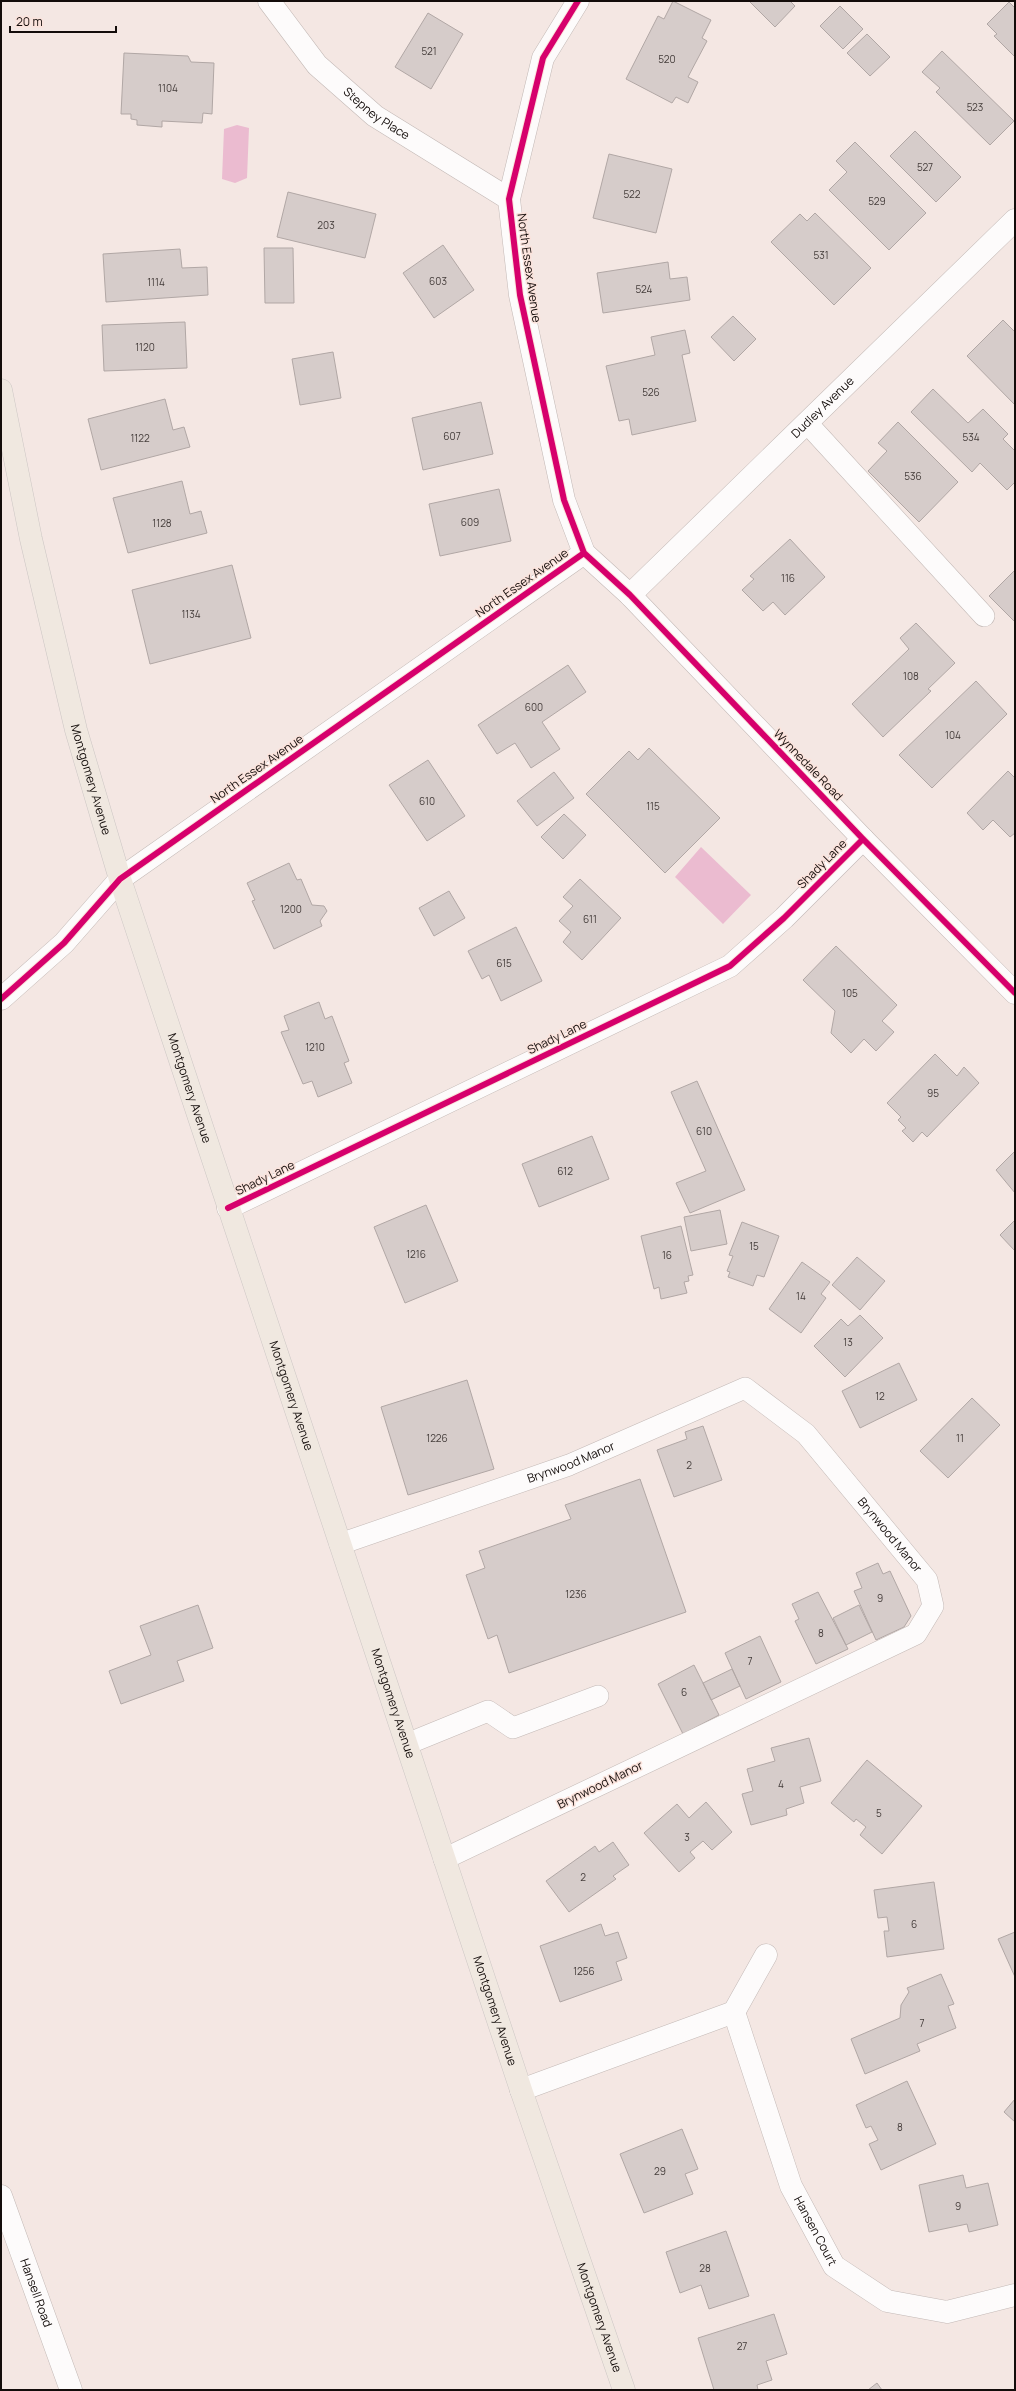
<svg xmlns="http://www.w3.org/2000/svg" width="1016" height="2391" font-family="Manrope,sans-serif">
	<style>
		.water { fill: #ebbbd0 }
		.building { fill: #d6ccca; stroke: #b1a7a5 }
		.lines { fill: none; stroke-linecap: round; stroke-linejoin: round }
		.service-casing { stroke: #c3b9b6; stroke-width: 22 }
		.minor-casing { stroke: #c3b9b6; stroke-width: 23 }
		.primary-casing { stroke: #ccc6c4; stroke-width: 23 }
		.service { stroke: #fdfbfb; stroke-width: 21 }
		.minor { stroke: #fdfbfb; stroke-width: 22 }
		.primary { stroke: #f0e8e0; stroke-width: 22 }
		.cycleway-casing { stroke: #fbe3dc; stroke-width: 8 }
		.cycleway { stroke: #d6006c; stroke-width: 6 }
		.labels { text-anchor: middle; stroke-width: 3; stroke-linejoin: round; paint-order: stroke }
		.number-label { font-size: 10px; fill: #443c3a }
		.street-label { font-size: 12px; fill: #130c0a; stroke: #fbe3dc }
	</style>
	<rect width="100%" height="100%" fill="#f4e7e3"/>
	<!-- water -->
	<path class="water" d="M237,125L249,128L247,178L235,183L222,179L224,129Z
		M701,847L751,895L723,924L675,877Z"/>
	<!-- building -->
	<path class="building" d="M673,1L711,20L702,38L707,41L688,77L698,82L688,103L676,97L672,103L626,79L658,16L664,19Z
		M749,1H790L795,6L775,27Z
		M1009,2L1015,8V57L994,36L997,34L987,24Z
		M840,6L863,29L843,49L820,26Z
		M428,13L463,34L431,89L395,67Z
		M867,34L890,57L870,76L847,53Z
		M942,51L1014,121L990,145L936,92L940,88L922,72Z
		M124,53L188,56L191,62L214,63L212,114L203,113L202,123L162,121V127L137,125V120L131,119V114H121Z
		M915,131L961,177L936,202L890,156Z
		M855,142L926,213L889,250L829,190L847,172L836,161Z
		M609,154L672,169L656,233L593,218Z
		M288,192L376,214L365,258L277,237Z
		M815,213L871,268L834,305L771,242L800,214L807,221Z
		M443,245L474,290L434,318L403,273Z
		M264,248H293L294,303H265Z
		M180,249L182,268L207,267L208,295L106,302L103,254Z
		M668,262L670,279L687,277L690,300L603,313L597,273Z
		M733,316L756,339L734,361L711,337Z
		M1003,320L1015,332V405L967,356Z
		M185,322L187,368L104,371L102,325Z
		M685,330L690,353L682,355L696,421L632,435L629,419L619,421L606,366L655,355L651,337Z
		M333,352L341,398L300,405L292,359Z
		M933,389L968,423L983,409L1008,434L1003,439L1015,451V482L1007,490L980,463L972,472L911,412Z
		M165,399L173,430L184,427L190,447L101,470L88,419Z
		M481,402L493,454L423,470L412,418Z
		M898,422L958,482L919,522L868,471L887,451L878,443Z
		M182,481L190,514L201,511L207,533L128,553L113,498Z
		M499,489L511,541L440,556L429,504Z
		M790,539L825,577L785,615L773,602L763,611L742,590L754,579L750,576Z
		M232,565L251,638L150,664L132,590Z
		M1015,570V622L989,596Z
		M916,623L955,663L928,689L931,691L883,737L852,704L909,649L900,638Z
		M568,665L586,692L542,722L560,749L531,768L515,743L497,754L478,725Z
		M976,681L1007,714L932,788L899,755Z
		M649,748L720,818L665,873L586,794L629,751L638,760Z
		M428,760L465,816L427,841L389,785Z
		M1008,771L1015,778V833L1010,837L993,820L983,830L967,813Z
		M554,772L574,798L537,826L517,801Z
		M564,814L586,835L563,859L541,837Z
		M289,863L297,880L301,879L312,905L324,906L327,911L320,921L322,926L274,949L252,901L255,900L247,883Z
		M580,879L621,918L582,960L563,942L571,932L559,921L573,906L563,897Z
		M449,891L465,918L434,936L419,908Z
		M516,927L542,981L501,1001L489,975L482,979L468,951Z
		M836,946L897,1005L882,1021L894,1032L876,1051L864,1039L851,1053L831,1033L835,1011L803,980Z
		M319,1002L325,1019L332,1016L349,1061L344,1063L352,1083L318,1097L312,1081L303,1084L281,1032L289,1030L284,1016Z
		M935,1054L957,1076L964,1067L979,1083L927,1137L922,1132L913,1142L902,1131L906,1128L898,1120L901,1117L887,1103Z
		M697,1081L745,1190L690,1213L676,1183L706,1171L671,1092Z
		M592,1136L609,1179L539,1207L522,1164Z
		M1015,1151V1193L996,1170Z
		M426,1205L458,1281L405,1303L374,1227Z
		M720,1210L727,1244L691,1251L684,1217Z
		M1015,1220V1251L1000,1235Z
		M742,1222L779,1236L764,1277L757,1275L753,1286L728,1277L730,1272L727,1271L733,1256L729,1255Z
		M681,1226L693,1275L688,1276L689,1281L684,1282L687,1293L661,1299L659,1287L654,1289L641,1236Z
		M857,1257L885,1281L860,1310L832,1285Z
		M802,1262L830,1282L821,1294L826,1298L801,1333L769,1309Z
		M860,1315L883,1338L845,1377L814,1346L841,1319L848,1326Z
		M899,1363L917,1400L860,1428L842,1391Z
		M467,1380L494,1469L408,1495L381,1407Z
		M972,1398L1000,1425L948,1478L920,1451Z
		M703,1426L722,1480L674,1497L657,1450L687,1439L685,1432Z
		M640,1479L686,1612L509,1673L497,1635L488,1639L466,1575L485,1568L479,1551L571,1519L565,1505Z
		M878,1563L883,1574L890,1571L911,1616L904,1627L876,1640L854,1591L862,1588L856,1573Z
		M818,1592L848,1649L816,1664L795,1621L799,1619L792,1604Z
		M198,1605L213,1648L177,1661L184,1681L121,1704L109,1671L151,1655L140,1626Z
		M859,1605L872,1632L846,1645L833,1618Z
		M760,1636L781,1682L746,1699L725,1653Z
		M694,1665L719,1715L683,1734L658,1684Z
		M732,1669L740,1686L711,1700L703,1683Z
		M809,1738L821,1781L800,1787L804,1803L786,1809L787,1815L751,1825L742,1794L753,1791L747,1769L775,1761L771,1748Z
		M867,1760L922,1806L882,1854L860,1835L866,1827L856,1819L854,1822L831,1803Z
		M706,1802L732,1832L712,1850L703,1841L690,1852L695,1858L679,1872L644,1833L677,1804L689,1818Z
		M613,1842L629,1865L613,1876L616,1879L569,1912L546,1881L595,1846L599,1852Z
		M934,1882L944,1949L887,1957L884,1931H889L887,1917L878,1918L874,1890Z
		M601,1924L605,1936L618,1932L627,1958L616,1962L622,1980L560,2002L540,1946Z
		M1015,1932V1977L998,1939Z
		M941,1974L954,2004L948,2006L956,2028L917,2044L920,2051L865,2074L851,2039L900,2018L901,2005L909,1992L907,1988Z
		M907,2081L936,2144L881,2170L869,2144L878,2140L871,2126L866,2128L856,2105Z
		M1015,2099V2122L1004,2112Z
		M682,2129L698,2169L685,2174L693,2194L644,2213L620,2154Z
		M963,2175L966,2188L988,2183L998,2225L969,2232L967,2224L929,2232L919,2185Z
		M726,2231L749,2296L709,2309L701,2285L680,2293L666,2252Z
		M774,2314L787,2354L766,2361L772,2380L757,2385L758,2390H714L698,2338Z
		M877,2383L882,2390H868Z"/>
	<g class="lines">
		<!-- service casing -->
		<g class="service-casing">
			<g id="service">
				<path d="M807,423L984,616"/>
				<path id="s1" d="M340,1544L569,1465L745,1388L806,1434L927,1580L933,1606L916,1634L444,1859"/>
				<path d="M407,1744L488,1711L513,1728L598,1696"/>
			</g>
		</g>
		<!-- minor casing -->
		<g class="minor-casing">
			<g id="minor">
				<path id="s2" d="M269,1L317,65L375,116L509,199"/>
				<path d="M578,1L543,58L509,199L520,295L564,500L584,553L630,595L863,839L1015,993"/>
				<path id="s3" d="M630,595L1015,220"/>
				<path d="M1,999L64,943L120,879L584,553"/>
				<path d="M228,1208L730,966L784,918L863,839"/>
				<path d="M734,2012L766,1955"/>
				<path id="s4" d="M521,2090L734,2012L791,2186L834,2266L887,2301L947,2312L1015,2295"/>
				<path id="s5" d="M1,2196L71,2390"/>
			</g>
		</g>
		<!-- primary casing -->
		<g class="primary-casing">
			<g id="primary">
				<path id="s6" d="M1,390L31,539L76,730L120,879L521,2090L624,2390"/>
			</g>
		</g>
		<!-- service -->
		<use href="#service" class="service"/>
		<!-- minor -->
		<use href="#minor" class="minor"/>
		<!-- primary -->
		<use href="#primary" class="primary"/>
		<!-- cycleway casing -->
		<g class="cycleway-casing">
			<path id="cycleway" d="M578,1L543,58L509,199L520,295L564,500L584,553L630,595L863,839L1015,993
				M1,999L64,943L120,879L584,553
				M228,1208L730,966L784,918L863,839"/>
		</g>
		<!-- cycleway -->
		<use href="#cycleway" class="cycleway"/>
	</g>
	<g class="labels">
		<!-- number labels -->
		<g class="number-label">
			<text x="429" y="55">521</text>
			<text x="667" y="63">520</text>
			<text x="168" y="92">1104</text>
			<text x="975" y="111">523</text>
			<text x="925" y="171">527</text>
			<text x="632" y="198">522</text>
			<text x="877" y="205">529</text>
			<text x="326" y="229">203</text>
			<text x="821" y="259">531</text>
			<text x="438" y="285">603</text>
			<text x="156" y="286">1114</text>
			<text x="644" y="293">524</text>
			<text x="145" y="351">1120</text>
			<text x="651" y="396">526</text>
			<text x="452" y="440">607</text>
			<text x="971" y="441">534</text>
			<text x="140" y="442">1122</text>
			<text x="913" y="480">536</text>
			<text x="470" y="526">609</text>
			<text x="162" y="527">1128</text>
			<text x="788" y="582">116</text>
			<text x="191" y="618">1134</text>
			<text x="911" y="680">108</text>
			<text x="534" y="711">600</text>
			<text x="953" y="739">104</text>
			<text x="427" y="805">610</text>
			<text x="653" y="810">115</text>
			<text x="291" y="913">1200</text>
			<text x="590" y="923">611</text>
			<text x="504" y="967">615</text>
			<text x="850" y="997">105</text>
			<text x="315" y="1051">1210</text>
			<text x="933" y="1097">95</text>
			<text x="704" y="1135">610</text>
			<text x="565" y="1175">612</text>
			<text x="754" y="1250">15</text>
			<text x="416" y="1258">1216</text>
			<text x="667" y="1259">16</text>
			<text x="801" y="1300">14</text>
			<text x="848" y="1346">13</text>
			<text x="880" y="1400">12</text>
			<text x="437" y="1442">1226</text>
			<text x="960" y="1442">11</text>
			<text x="689" y="1469">2</text>
			<text x="576" y="1598">1236</text>
			<text x="880" y="1602">9</text>
			<text x="821" y="1637">8</text>
			<text x="750" y="1665">7</text>
			<text x="684" y="1696">6</text>
			<text x="781" y="1788">4</text>
			<text x="879" y="1817">5</text>
			<text x="687" y="1841">3</text>
			<text x="583" y="1881">2</text>
			<text x="914" y="1928">6</text>
			<text x="584" y="1975">1256</text>
			<text x="922" y="2027">7</text>
			<text x="900" y="2131">8</text>
			<text x="660" y="2175">29</text>
			<text x="958" y="2210">9</text>
			<text x="705" y="2272">28</text>
			<text x="742" y="2350">27</text>
		</g>
		<!-- street labels -->
		<g class="street-label">
			<text dy="4" stroke="none"><textPath href="#s2" startOffset="157">Stepney Place</textPath></text>
			<text transform="translate(529 268) rotate(82)" y="4">North Essex Avenue</text>
			<text dy="4" stroke="none"><textPath href="#s3" startOffset="269">Dudley Avenue</textPath></text>
			<text transform="translate(522 583) rotate(-35)" y="4">North Essex Avenue</text>
			<text transform="translate(808 765) rotate(46)" y="4">Wynnedale Road</text>
			<text transform="translate(257 769) rotate(-35)" y="4">North Essex Avenue</text>
			<text dy="4" stroke="none"><textPath href="#s6" startOffset="400">Montgomery Avenue</textPath></text>
			<text transform="translate(822 864) rotate(-45)" y="4">Shady Lane</text>
			<text transform="translate(557 1037) rotate(-26)" y="4">Shady Lane</text>
			<text dy="4" stroke="none"><textPath href="#s6" startOffset="724">Montgomery Avenue</textPath></text>
			<text transform="translate(265 1178) rotate(-26)" y="4">Shady Lane</text>
			<text dy="4" stroke="none"><textPath href="#s6" startOffset="1048">Montgomery Avenue</textPath></text>
			<text dy="4" stroke="none"><textPath href="#s1" startOffset="245">Brynwood Manor</textPath></text>
			<text dy="4" stroke="none"><textPath href="#s1" startOffset="642">Brynwood Manor</textPath></text>
			<text dy="4" stroke="none"><textPath href="#s6" startOffset="1372">Montgomery Avenue</textPath></text>
			<text transform="translate(600 1785) rotate(-26)" y="4">Brynwood Manor</text>
			<text dy="4" stroke="none"><textPath href="#s6" startOffset="1696">Montgomery Avenue</textPath></text>
			<text dy="4" stroke="none"><textPath href="#s4" startOffset="461">Hansen Court</textPath></text>
			<text dy="4" stroke="none"><textPath href="#s5" startOffset="103">Hansell Road</textPath></text>
			<text dy="4" stroke="none"><textPath href="#s6" startOffset="2020">Montgomery Avenue</textPath></text>
		</g>
	</g>
	<!-- border -->
	<rect width="1016" height="2391" fill="none" stroke="#130c0a" stroke-width="4"/>
	<!-- scale -->
	<path d="M10 26v6h106v-6" fill="none" stroke="#130c0a" stroke-width="2"/>
	<text x="16" y="26" font-size="12" fill="#130c0a" stroke="#fbe3dc" stroke-width="3" paint-order="stroke">20 m</text>
</svg>
